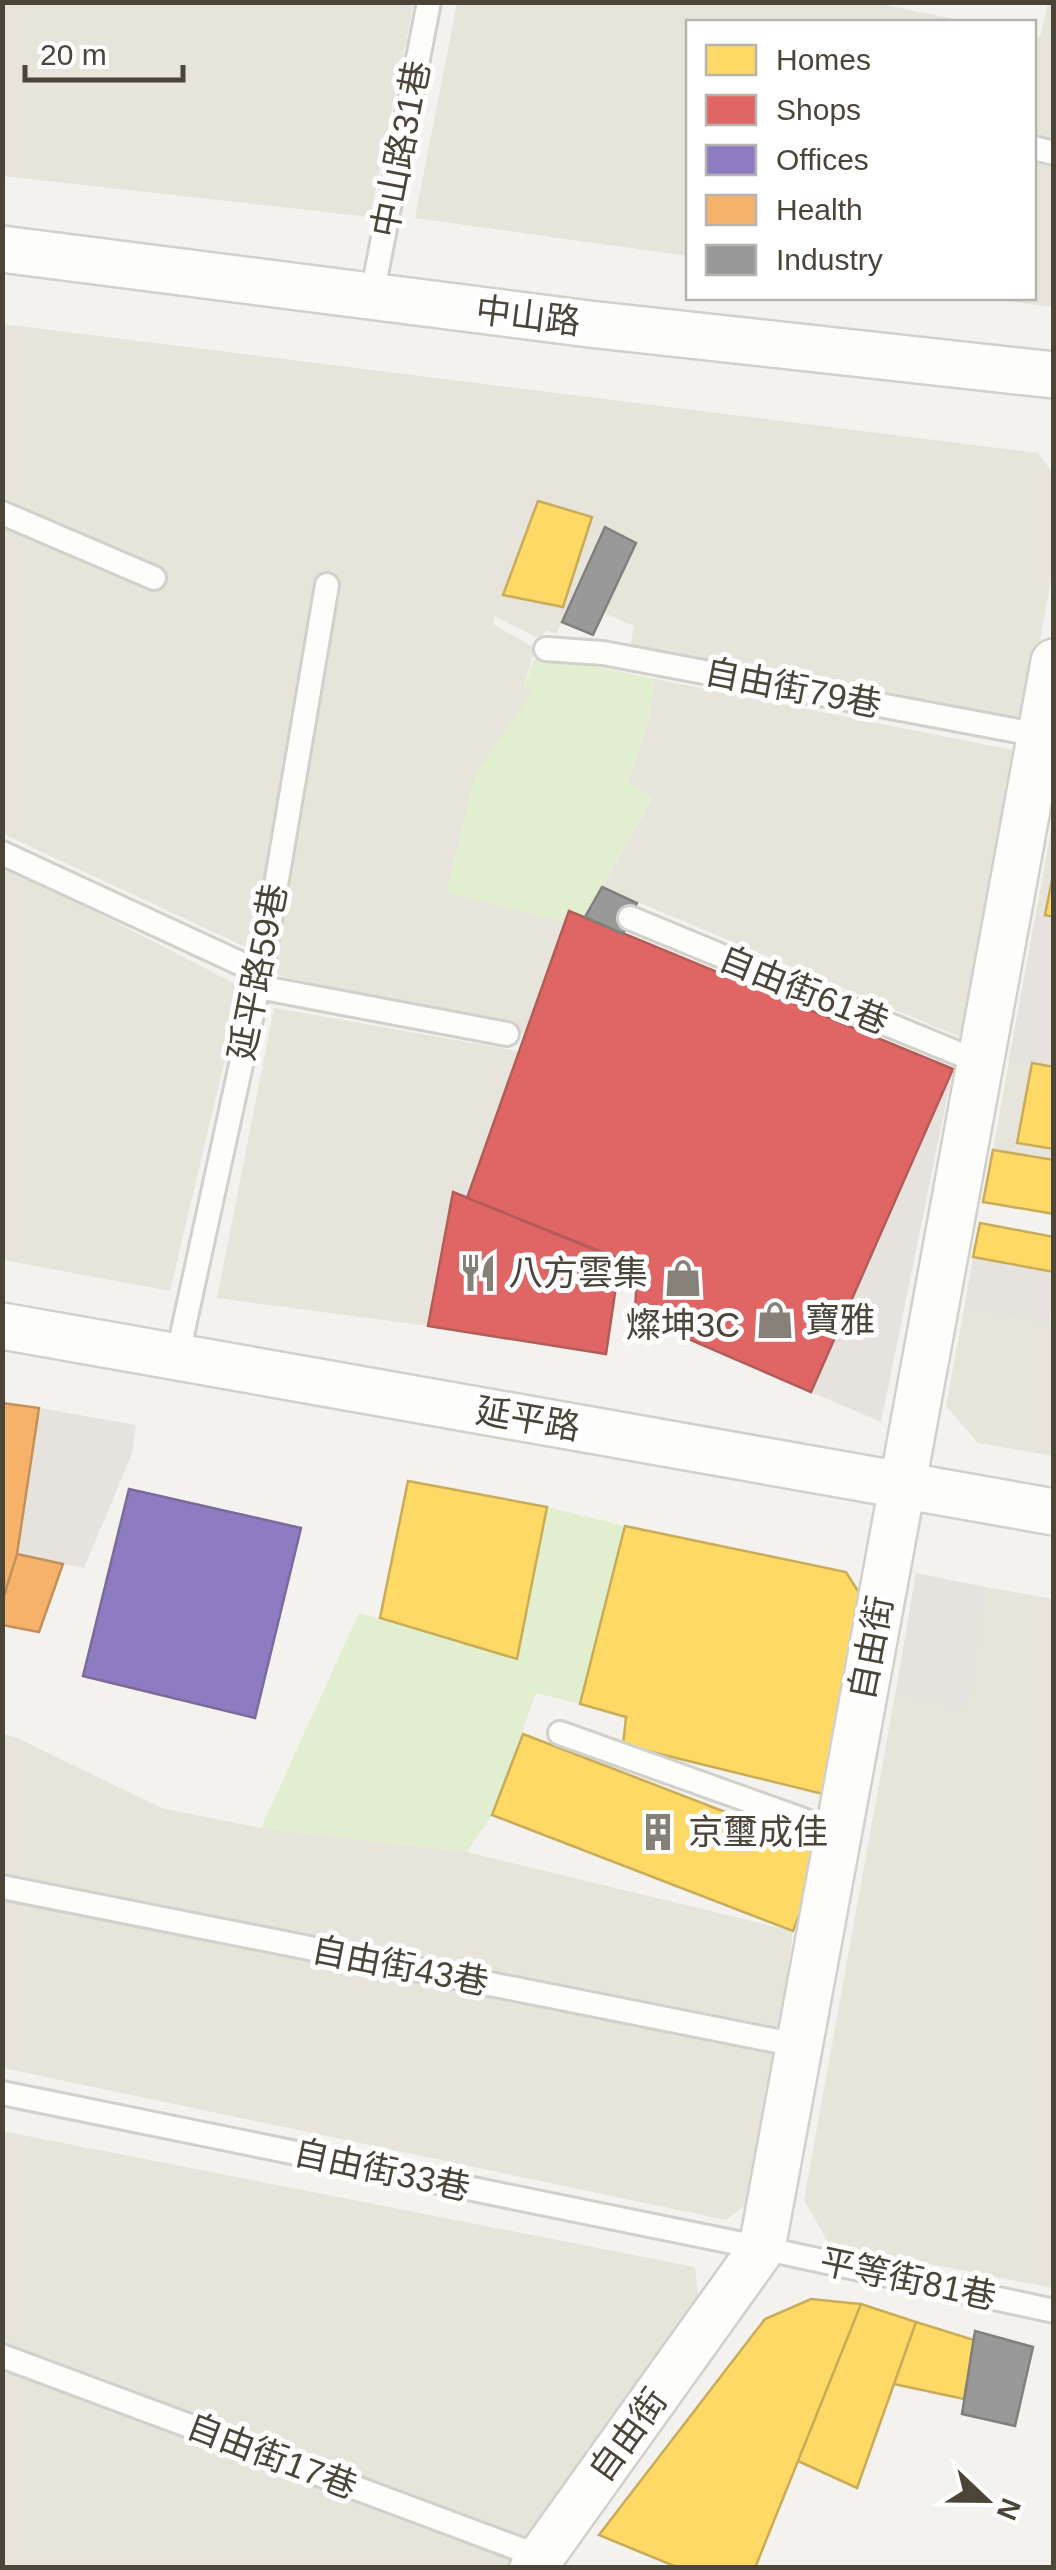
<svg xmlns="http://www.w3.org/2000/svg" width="1056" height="2570" font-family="Helvetica,'Noto Sans TC',sans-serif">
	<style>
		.residential { fill: #e7e4dc }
		.green { fill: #e1eecf }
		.parking { fill: #e6e3df }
		.homes { fill: #ffd966; stroke: #c9ac58; stroke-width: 2.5 }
		.shops { fill: #e06666; stroke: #b35c58; stroke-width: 2.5 }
		.offices { fill: #8e7cc3; stroke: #7a6b9a; stroke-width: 2.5 }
		.health { fill: #f6b26b; stroke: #c3915c; stroke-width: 2.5 }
		.industry { fill: #999; stroke: #82807c; stroke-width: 2.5 }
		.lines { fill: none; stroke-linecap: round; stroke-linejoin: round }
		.service-casing { stroke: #d2d0cb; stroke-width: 28 }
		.minor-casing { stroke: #d2d0cb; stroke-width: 50 }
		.service { stroke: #fdfdfc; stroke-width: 22 }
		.minor { stroke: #fdfdfc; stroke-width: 45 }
		.labels { text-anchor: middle; stroke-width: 10; stroke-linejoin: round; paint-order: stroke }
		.street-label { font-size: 35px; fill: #4b4439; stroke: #fff }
		.poi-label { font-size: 35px; fill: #4b4439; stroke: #fff; text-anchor: start }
	</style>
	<rect width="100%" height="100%" fill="#f4f2ee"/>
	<!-- residential -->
	<path class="residential" d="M3,2L414,3L370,217L3,176Z
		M876,3L969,22H688V256L415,218L457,3Z
		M1048,3H1053V307L983,298H1034V36L1040,37Z
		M3,324L1038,453L1053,473V570L1025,721L630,648L634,626L604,613L593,635L562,622L556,634L546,630L540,639L495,616L493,624L535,648L524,686L534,690L475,775L447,892L564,922L524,1034L277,975L276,961L3,834Z
		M655,679L1018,751L960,1037L602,887L652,798L628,783L648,721Z
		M1053,819V1160L993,1150Z
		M2,864L242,987L170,1291L3,1260Z
		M274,1008L518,1051L467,1198L428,1326L217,1298Z
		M964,1309L1050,1325L1053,1311V1456L978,1443L946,1406Z
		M986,1587L1053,1599V2288L829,2244L804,2200L895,1695L965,1709Z
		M3,1734L18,1738L161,1808L261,1828L467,1852L793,1931L771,2105L755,2198L726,2220L3,2068Z
		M2,2131L695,2267L699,2306L512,2567H3Z"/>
	<!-- green -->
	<path class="green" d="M534,659L583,664L655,679L648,721L628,782L652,797L585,917L569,911L564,922L447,893L475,775L533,691L524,687Z
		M547,1507L625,1526L580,1704L536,1693L492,1815L467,1852L261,1828L359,1613L517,1658Z"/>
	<!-- parking -->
	<path class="parking" d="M1036,914L1053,917V1067L1009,1059Z
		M953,1069L881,1422L811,1392Z
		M973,1257L1053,1272L1050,1325L964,1309Z
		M39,1408L136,1425L132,1454L84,1568L17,1554Z
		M916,1573L986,1587L966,1710L895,1695Z"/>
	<!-- homes -->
	<path class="homes" d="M538,501L592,517L563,607L503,595Z
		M1054,870V917L1045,915Z
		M1032,1063L1054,1067V1149L1017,1143Z
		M993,1150L1054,1160V1214L983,1202Z
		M980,1223L1054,1237V1272L973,1257Z
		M408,1481L547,1507L517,1659L380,1618Z
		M625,1526L846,1572L863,1599L823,1794L623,1745L626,1717L580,1704Z
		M523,1734L824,1850L793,1931L492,1815Z
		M811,2299L861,2304L755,2568H679L599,2535L765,2319Z
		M861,2304L916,2322L857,2488L798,2461Z
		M916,2322L974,2340L964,2399L894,2384Z"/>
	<!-- shops -->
	<path class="shops" d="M569,911L953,1069L811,1392L635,1316L637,1267L467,1198Z
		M453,1192L620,1259L606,1354L428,1326Z"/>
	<!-- offices -->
	<path class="offices" d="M129,1489L301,1528L255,1718L83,1676Z"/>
	<!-- health -->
	<path class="health" d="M2,1403L39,1408L17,1554L5,1593H2Z
		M17,1554L63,1564L39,1632L2,1625V1602Z"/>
	<!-- industry -->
	<path class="industry" d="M605,527L636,543L593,635L562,622Z
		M602,887L637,903L623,934L585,917Z
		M975,2331L1033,2347L1015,2426L962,2414Z"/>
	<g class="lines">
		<!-- service casing -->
		<g class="service-casing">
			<path id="service" d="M1034,148L1054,153
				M372,295L429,2
				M2,513L154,578
				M546,649L603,653L1039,735
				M2,853L261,973
				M630,918L979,1062
				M258,987L507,1034
				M177,1358L261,973L327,585
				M560,1733L837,1832
				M2,1887L797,2045
				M2,2093L762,2248L1054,2311
				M2,2356L541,2557"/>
		</g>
		<!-- minor casing -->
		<g class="minor-casing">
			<path id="minor" d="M2,249L589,324L1054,375
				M2,1326L1054,1512
				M533,2568L762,2248L1054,662"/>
		</g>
		<!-- service -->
		<use href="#service" class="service"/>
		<!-- minor -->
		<use href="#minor" class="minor"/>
	</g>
	<!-- icons -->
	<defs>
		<g id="restaurant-bare" transform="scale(3)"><path d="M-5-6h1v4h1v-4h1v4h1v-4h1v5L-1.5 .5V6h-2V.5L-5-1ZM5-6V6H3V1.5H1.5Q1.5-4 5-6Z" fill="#868178" stroke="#fff" stroke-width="2.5" paint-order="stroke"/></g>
		<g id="shop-bare" transform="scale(3)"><path d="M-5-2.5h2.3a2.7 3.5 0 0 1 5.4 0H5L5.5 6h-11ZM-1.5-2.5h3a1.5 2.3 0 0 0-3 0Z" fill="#868178" stroke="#fff" stroke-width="2.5" paint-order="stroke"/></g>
		<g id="building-bare" transform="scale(3)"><path d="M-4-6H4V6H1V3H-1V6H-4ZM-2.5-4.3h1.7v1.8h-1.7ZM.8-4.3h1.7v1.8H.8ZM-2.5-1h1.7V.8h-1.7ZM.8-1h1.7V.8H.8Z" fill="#868178" stroke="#fff" stroke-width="2.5" paint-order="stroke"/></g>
	</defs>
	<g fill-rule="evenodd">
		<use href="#restaurant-bare" x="478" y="1273"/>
		<use href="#shop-bare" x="683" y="1278"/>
		<use href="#shop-bare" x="775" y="1320"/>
		<use href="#building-bare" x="658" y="1832"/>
	</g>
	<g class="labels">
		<!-- street labels -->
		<g class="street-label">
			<text transform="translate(401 149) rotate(-79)" y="12">中山路31巷</text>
			<text transform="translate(528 316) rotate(7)" y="12">中山路</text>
			<text transform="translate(793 688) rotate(11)" y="12">自由街79巷</text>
			<text transform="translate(258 972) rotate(-79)" y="12">延平路59巷</text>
			<text transform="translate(804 990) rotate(22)" y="12">自由街61巷</text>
			<text transform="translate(528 1419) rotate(10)" y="12">延平路</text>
			<text transform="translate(871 1648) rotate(-79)" y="12">自由街</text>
			<text transform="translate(400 1966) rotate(11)" y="12">自由街43巷</text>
			<text transform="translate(382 2170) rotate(12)" y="12">自由街33巷</text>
			<text transform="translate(908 2279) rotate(12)" y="12">平等街81巷</text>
			<text transform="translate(628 2435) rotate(-54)" y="12">自由街</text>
			<text transform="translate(272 2456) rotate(21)" y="12">自由街17巷</text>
		</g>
		<!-- poi labels -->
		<g class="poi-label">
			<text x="508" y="1285">八方雲集</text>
			<text x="805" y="1332">寶雅</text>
			<text x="683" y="1337" text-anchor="middle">燦坤3C</text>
			<text x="688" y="1844">京璽成佳</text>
		</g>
	</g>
	<!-- border -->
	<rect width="1056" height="2570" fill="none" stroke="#4b4439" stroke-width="10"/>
	<!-- legend -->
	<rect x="686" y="20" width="350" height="280" fill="#ffffff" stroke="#b7b4b0" stroke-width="2.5"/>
	<rect x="706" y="45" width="50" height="30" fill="#ffd966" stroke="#b7b4b0" stroke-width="2.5"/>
	<text x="776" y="70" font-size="30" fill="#4b4439">Homes</text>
	<rect x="706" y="95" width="50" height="30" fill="#e06666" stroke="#b7b4b0" stroke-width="2.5"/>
	<text x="776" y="120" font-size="30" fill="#4b4439">Shops</text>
	<rect x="706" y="145" width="50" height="30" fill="#8e7cc3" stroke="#b7b4b0" stroke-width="2.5"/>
	<text x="776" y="170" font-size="30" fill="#4b4439">Offices</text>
	<rect x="706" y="195" width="50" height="30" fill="#f6b26b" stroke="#b7b4b0" stroke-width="2.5"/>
	<text x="776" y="220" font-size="30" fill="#4b4439">Health</text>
	<rect x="706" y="245" width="50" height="30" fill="#999999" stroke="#b7b4b0" stroke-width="2.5"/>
	<text x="776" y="270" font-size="30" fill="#4b4439">Industry</text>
	<!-- north arrow -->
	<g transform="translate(986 2500) rotate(112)" stroke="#ffffff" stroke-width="8" paint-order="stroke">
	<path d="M0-8L18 38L0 25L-18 38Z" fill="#4b4439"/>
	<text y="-15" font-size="28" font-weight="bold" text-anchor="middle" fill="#4b4439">N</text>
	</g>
	<!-- scale -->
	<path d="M25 65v15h158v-15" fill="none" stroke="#4b4439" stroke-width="5"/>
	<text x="40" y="65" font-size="30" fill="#4b4439" stroke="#ffffff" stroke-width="8" paint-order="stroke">20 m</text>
</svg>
